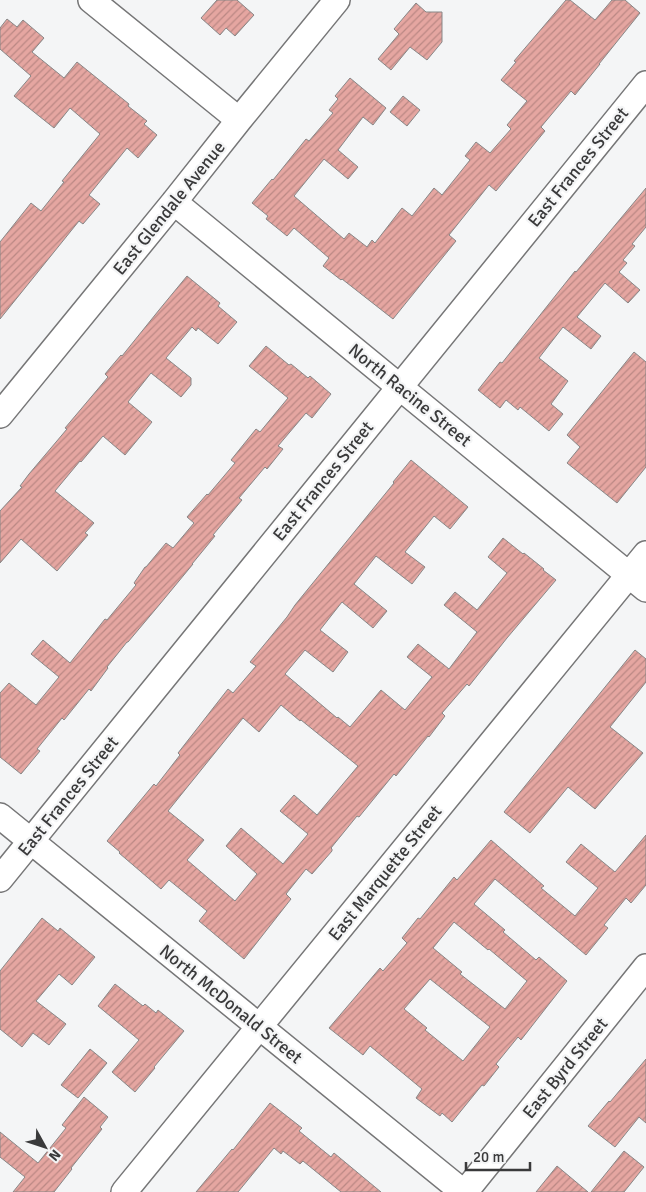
<svg xmlns="http://www.w3.org/2000/svg" width="646" height="1192" font-family="Signika,sans-serif">
	<style>
		.building { fill: url(#building-hatch); stroke: #888787; fill-rule: evenodd }
		.lines { fill: none; stroke-linecap: round; stroke-linejoin: round }
		.minor-casing { stroke: #767677; stroke-width: 28 }
		.minor { stroke: #fff; stroke-width: 25 }
		.labels { text-anchor: middle; stroke-width: 4.5; stroke-linejoin: round; paint-order: stroke }
		.street-label { font-size: 18px; fill: #3a3a3b; stroke: #f4f5f6 }
	</style>
	<defs>
		<pattern id="building-hatch" width="6" height="6" patternUnits="userSpaceOnUse" patternTransform="scale(1.25)"><rect width="6" height="6" fill="#e5a6a1"/><path d="M-1 1l2-2M0 6l6-6M5 7l2-2" fill="none" stroke="#bb8884"/></pattern>
	</defs>
	<rect width="100%" height="100%" fill="#f4f5f6"/>
	<!-- building -->
	<path class="building" d="M217,0H237L254,15L235,36L226,28L220,35L201,18Z
		M566,0H570L595,20L612,0H625L640,13L599,64H600L575,95L571,91L541,127L545,131L496,191L489,185L449,235L456,241L393,319L342,279L341,280L323,266L329,258L294,228L287,236L266,219L268,216L252,203L272,179L273,180L306,139L309,141L333,113L329,110L338,99L335,96L350,78L386,108L373,125L363,117L338,150L358,167L348,179L324,159L294,196L344,239L349,233L367,247L372,240L375,243L402,208L412,216L434,188L442,195L470,160L465,156L476,142L490,153L511,129L507,125L527,101L501,80L516,62L514,61Z
		M416,3L426,12H442V42L427,60L410,47L391,70L378,59L399,34L394,29Z
		M7,19L17,27L23,20L44,38L32,52L64,78L77,62L129,104L128,106L147,121L144,124L157,135L138,158L127,148L89,195L100,204L83,224L79,221L0,319V242L31,203L41,211L64,182L62,181L100,134L70,108L54,128L14,96L31,76L0,49V28Z
		M403,96L420,110L407,126L390,112Z
		M646,188V227L632,244L635,246L623,260L627,263L619,272L640,290L628,303L605,283L577,317L601,336L591,349L563,327L539,358L568,381L551,404L563,414L549,431L520,407L518,410L506,400L500,408L478,390L500,362L502,363L575,271L576,272Z
		M187,276L220,303L218,306L237,322L218,344L198,328L196,331L192,327L166,358L191,378V385L181,397L151,373L128,402L152,422L139,438L125,455L103,436L81,462L80,461L55,491L94,523L85,533L88,535L57,571L21,539L0,563V511L22,487L20,486L29,474L67,429L65,428L108,377L105,374L121,355L122,356L159,310Z
		M266,346L289,365L291,364L308,378L310,376L331,394L312,418L306,413L278,446L283,449L267,469L265,467L239,498L242,500L213,535L215,536L192,564H193L160,604L128,642H127L107,667L108,668L91,691L89,689L64,720L62,718L37,749L40,751L21,774L0,757V693L9,683L36,705L59,677L31,654L43,640L70,663L105,619L107,620L136,585L134,583L145,567H146L166,543L173,548L194,523L187,517L207,494L208,495L235,463L231,460L256,429L260,432L288,398L249,366Z
		M634,352L646,362V467L617,503L567,463L580,447L567,435Z
		M411,460L468,507L450,529L434,516L405,552L425,567L412,584L376,556L354,584L387,611L373,628L342,602L320,630L348,652L333,672L305,650L285,674L337,718L338,717L350,727L381,690L405,710L432,677L407,657L418,644L449,669L477,632L444,605L455,592L477,610L507,573L488,557L503,538L523,554L524,553L544,569L543,570L556,580L507,638L469,686L467,684L442,713L445,716L429,737L428,736L396,776L394,774L359,817L357,816L331,848L332,849V851L312,874L306,869L286,894L291,899L244,959L199,921L207,911L169,880L161,889L119,853L120,852L107,841L154,784L156,786L180,755L178,753L228,689L233,693L256,666L250,662L287,617L295,605L394,483L393,482ZM281,705L300,721L301,720L358,766L317,815L294,795L280,811L308,834L283,864L241,828L226,846L257,874L235,901L187,860L204,840L168,811L243,718L259,732Z
		M635,650L646,659V682L610,727L643,753L595,809L568,787L530,833L504,812Z
		M646,835V885L631,903L626,898L604,925L608,928L586,955L495,879L474,904L505,930L503,932L536,960L539,957L567,981L521,1040L518,1037L496,1064L499,1067L484,1086L482,1085L452,1122L442,1113L440,1116L416,1098L422,1089L370,1046L363,1055L329,1028L380,968L383,971L407,943L402,938L418,918L420,919L454,877L457,880L491,840L544,886L541,888L575,916L598,888L566,862L581,844L615,872ZM454,922L488,950L489,949L527,981L505,1009L460,974L462,972L433,948ZM430,979L490,1027L463,1061L425,1030L427,1028L404,1009Z
		M42,918L58,931L60,928L95,957L72,985L59,974L36,1001L66,1024L49,1045L33,1033L22,1047L0,1029V971Z
		M115,984L143,1006L145,1004L156,1013L158,1010L184,1031L154,1067L155,1068L135,1092L112,1072L139,1040L98,1006Z
		M90,1049L107,1063L78,1098L61,1085Z
		M646,1059V1123L639,1117L615,1147L588,1126L609,1101L610,1102Z
		M84,1097L108,1117L100,1127L102,1129L71,1168L72,1169L54,1192H13L25,1177L0,1157V1132L38,1163L66,1128L62,1125Z
		M270,1103L302,1128L299,1131L331,1157L334,1153L381,1192H341L303,1161L300,1164L283,1151L281,1154L274,1148L238,1192H196L232,1149L233,1150Z
		M624,1151L644,1167L624,1192H591Z
		M557,1166L588,1192H536Z"/>
	<g class="lines">
		<!-- minor casing -->
		<g class="minor-casing">
			<path id="minor" d="M91,0L239,120
				M174,202L646,589
				M0,415L174,202L239,120L337,0
				M0,816L463,1192
				M0,879L646,84
				M124,1192L646,554
				M465,1192L646,967"/>
		</g>
		<!-- minor -->
		<use href="#minor" class="minor"/>
	</g>
	<g class="labels">
		<!-- street labels -->
		<g class="street-label">
			<text transform="translate(578 167) rotate(-51)" y="6">East Frances Street</text>
			<text transform="translate(169 208) rotate(-51)" y="6">East Glendale Avenue</text>
			<text transform="translate(410 395) rotate(39)" y="6">North Racine Street</text>
			<text transform="translate(323 481) rotate(-51)" y="6">East Frances Street</text>
			<text transform="translate(68 796) rotate(-51)" y="6">East Frances Street</text>
			<text transform="translate(385 873) rotate(-51)" y="6">East Marquette Street</text>
			<text transform="translate(231 1004) rotate(39)" y="6">North McDonald Street</text>
			<text transform="translate(565 1068) rotate(-51)" y="6">East Byrd Street</text>
		</g>
	</g>
	<!-- north arrow -->
	<g transform="translate(45 1147) rotate(130)" stroke="#f4f5f6" stroke-width="4" paint-order="stroke">
	<path d="M0-4L9 19L0 12L-9 19Z" fill="#3a3a3b"/>
	<text y="-8" font-size="14" font-weight="bold" text-anchor="middle" fill="#3a3a3b">N</text>
	</g>
	<!-- scale -->
	<path d="M466 1162v8h64v-8" fill="none" stroke="#3a3a3b" stroke-width="2.5"/>
	<text x="473" y="1162" font-size="15" fill="#3a3a3b" stroke="#f4f5f6" stroke-width="4" paint-order="stroke">20 m</text>
</svg>
